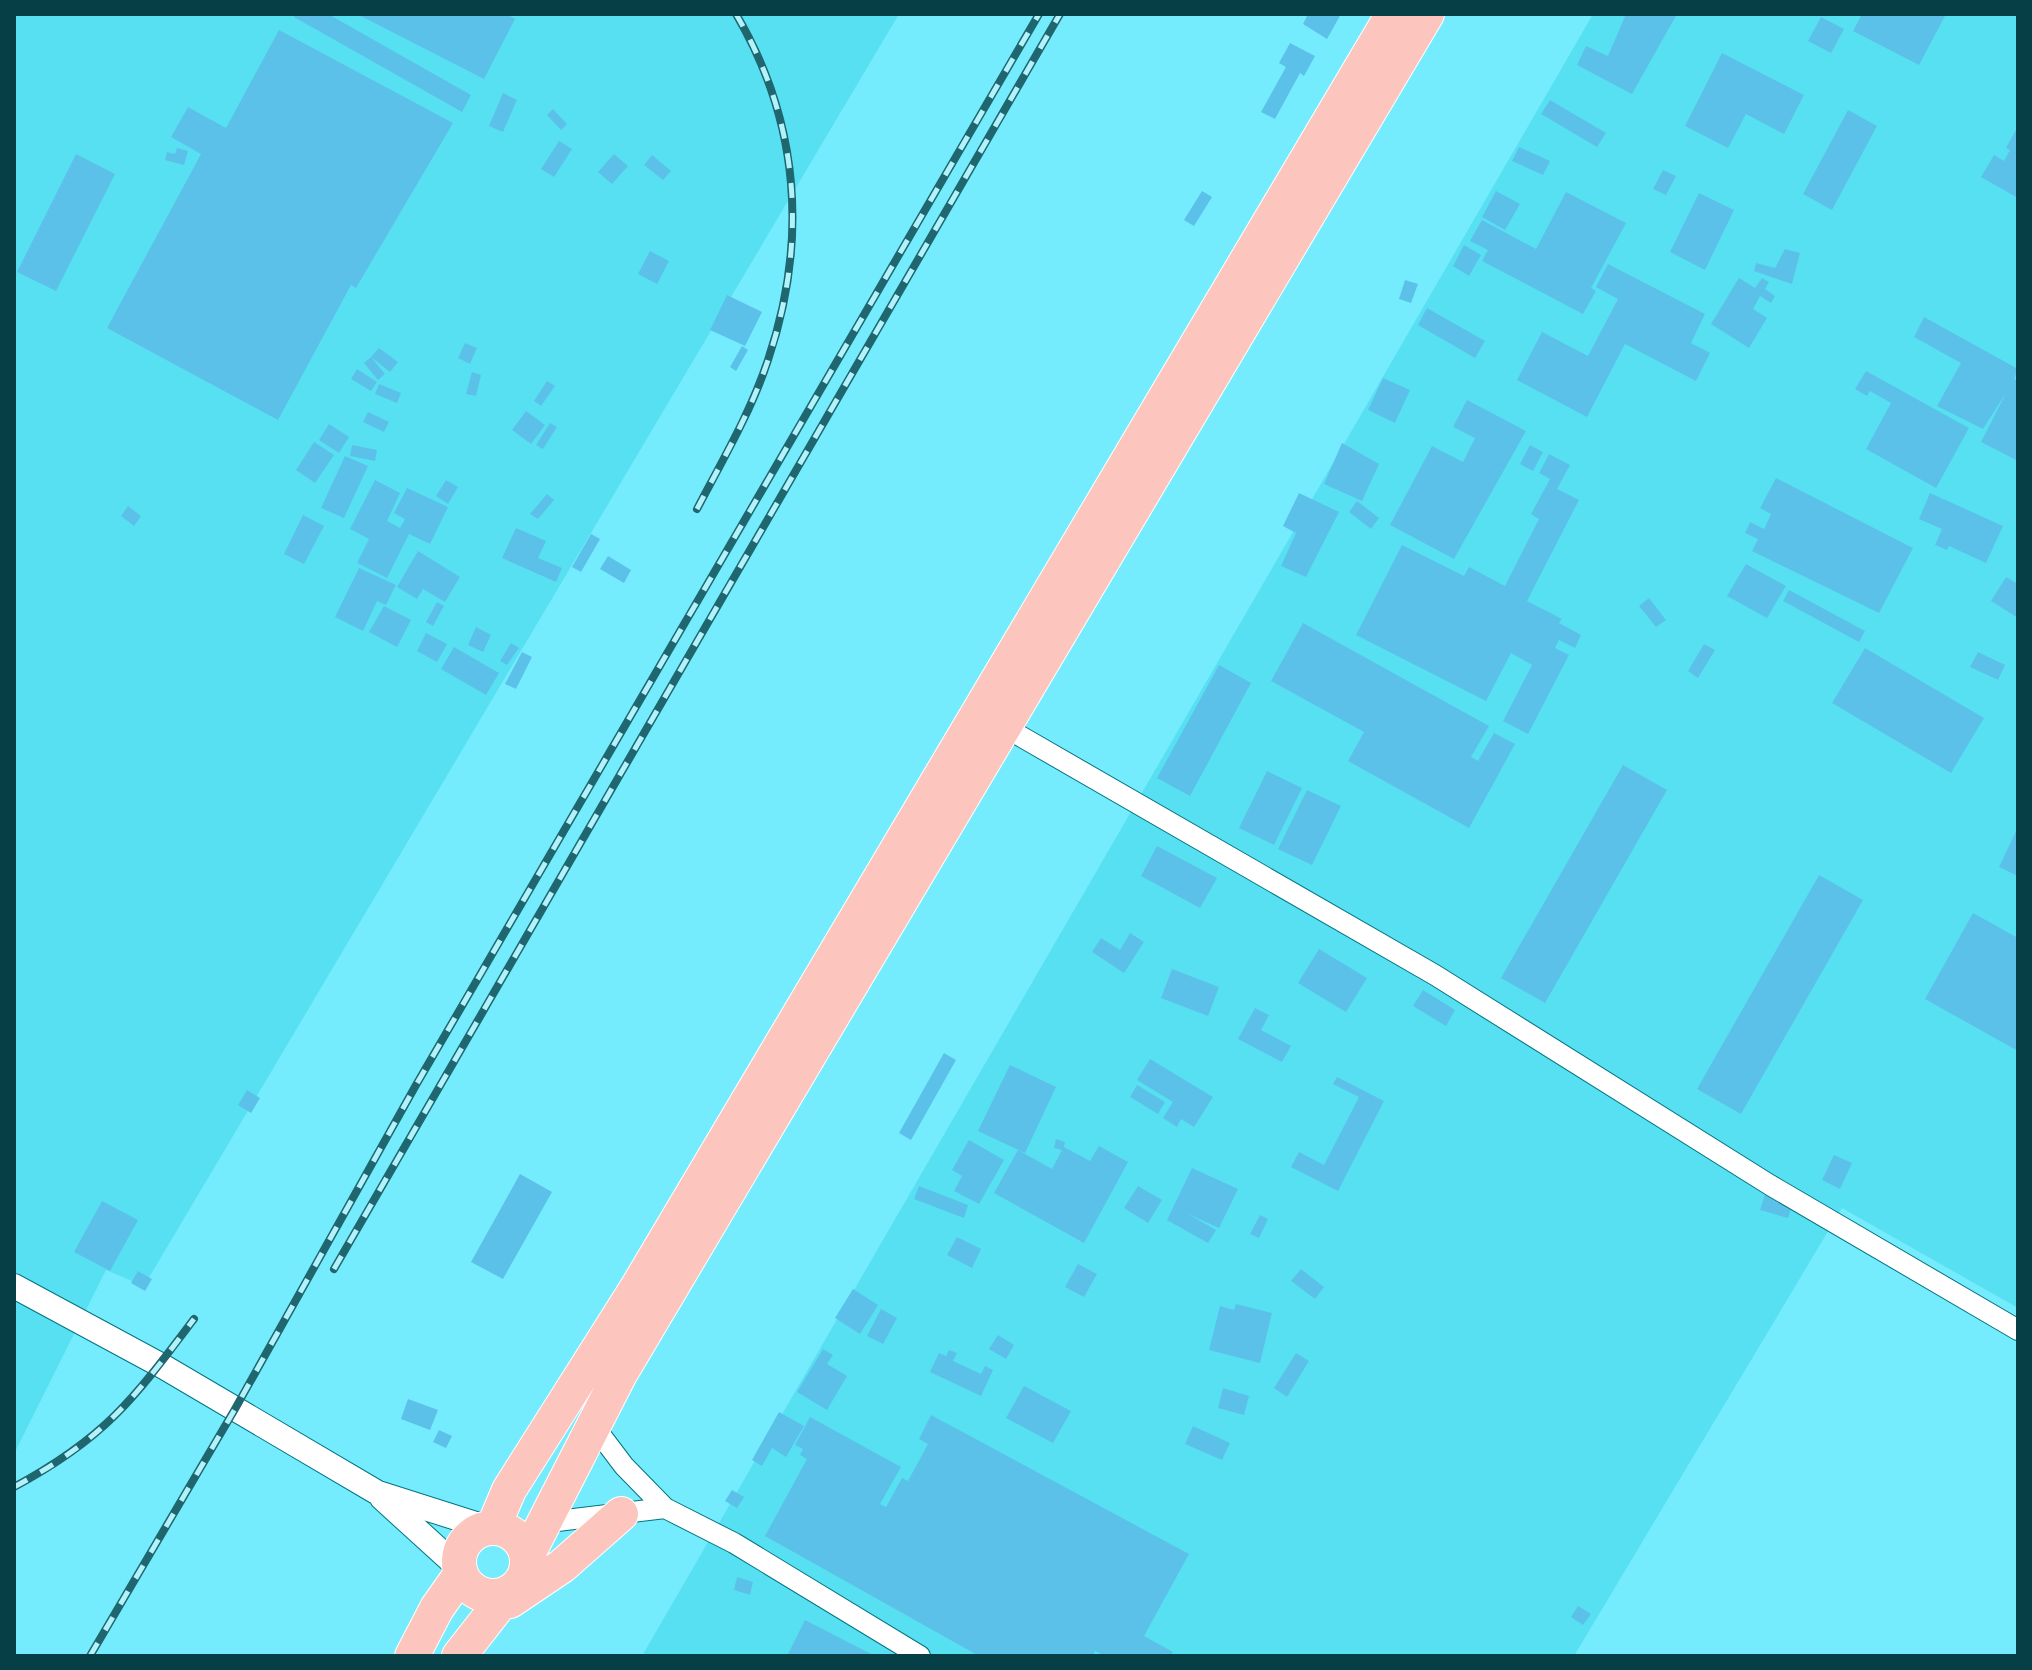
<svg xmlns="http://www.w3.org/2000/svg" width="2032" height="1670" font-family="Raleway,sans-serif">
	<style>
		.built { fill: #57e0f2 }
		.building { fill: #5cc1e9 }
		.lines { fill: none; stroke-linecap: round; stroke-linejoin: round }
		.minor-casing { stroke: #007480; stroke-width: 22 }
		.tertiary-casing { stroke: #007480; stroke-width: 26 }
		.trunk-casing { stroke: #fff; stroke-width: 36 }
		.minor { stroke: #fff; stroke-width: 20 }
		.tertiary { stroke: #fff; stroke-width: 24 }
		.trunk { stroke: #fcc6bf; stroke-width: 34 }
		.rail-casing { stroke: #1f666f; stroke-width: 8 }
		.rail { stroke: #b1f2fb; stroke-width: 5; stroke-dasharray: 15; stroke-linecap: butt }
	</style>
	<rect width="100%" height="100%" fill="#75ecfd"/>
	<!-- built -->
	<path class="built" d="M14,14H899L144,1286L106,1270L14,1454Z
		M1593,14H2018V1308L1842,1208L1574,1656H642Z"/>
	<!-- building -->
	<path class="building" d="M295,14H328L471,95L462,112L294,17Z
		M357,14H506L515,19L484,79Z
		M1308,14H1341L1327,39L1303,24Z
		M1626,14H1677L1632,94L1577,65L1586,46L1608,56Z
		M1862,14H1946L1919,65L1853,31Z
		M1821,17L1844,29L1831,53L1808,41Z
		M279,30L453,123L356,288L351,285L278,420L107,328L201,154L171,137L188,107L226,128Z
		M1290,43L1315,56L1304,76L1300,73L1275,119L1261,112L1286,67L1279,63Z
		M1722,53L1804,95L1784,134L1746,114L1728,148L1685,126Z
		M503,93L517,100L503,132L489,126Z
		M1550,100L1606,133L1597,147L1541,114Z
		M553,109L567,124L561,130L547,115Z
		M1848,110L1877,126L1832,210L1803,194Z
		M2018,126V198L1981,177L1994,155L2004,161L2010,150L2006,148Z
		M559,141L572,149L554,177L541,169Z
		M1519,147L1550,161L1543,175L1512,161Z
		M177,148L188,151L184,165L165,160L167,152L175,154Z
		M76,154L115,174L56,291L17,272Z
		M614,154L628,166L612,184L598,172Z
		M652,155L671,171L663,180L644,165Z
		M1663,170L1676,176L1666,195L1653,189Z
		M1202,191L1212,197L1194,226L1184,220Z
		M1496,191L1520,204L1505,230L1482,217Z
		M1566,192L1626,223L1591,288L1596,291L1583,314L1482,261L1488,250L1470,241L1482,220L1536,249Z
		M1699,193L1734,210L1705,270L1670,252Z
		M1464,245L1481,255L1469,276L1453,266Z
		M1785,249L1800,253L1792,284L1754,271L1756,263L1775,268Z
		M650,251L669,261L657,284L638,274Z
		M1608,264L1705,314L1691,343L1710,353L1696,381L1625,344L1587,417L1517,380L1542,332L1588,356L1618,299L1596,287Z
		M1739,278L1755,288L1762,278L1769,282L1765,289L1775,296L1771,303L1760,296L1753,309L1767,318L1749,348L1711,324Z
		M1405,280L1418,284L1411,303L1399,299Z
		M727,295L762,312L745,346L710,330Z
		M1427,308L1485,341L1475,358L1418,325Z
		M1924,317L2018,369L2014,379L2018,381V461L1981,442L2006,393L1983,429L1937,406L1961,363L1914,337Z
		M465,343L477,348L470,364L458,358Z
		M742,346L748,350L736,371L730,367Z
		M379,348L398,362L390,372L371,357Z
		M371,357L385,374L378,380L364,363Z
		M357,369L377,382L371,391L351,379Z
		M1866,371L1969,428L1936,488L1866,449L1891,403L1870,391L1867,396L1855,389Z
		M472,372L481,375L476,396L466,394Z
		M1383,378L1410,390L1395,423L1368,410Z
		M547,381L555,386L541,406L534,401Z
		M379,384L401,393L397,403L375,394Z
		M1467,400L1526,431L1454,559L1390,525L1432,446L1463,462L1475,438L1453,427Z
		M526,411L545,425L531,444L512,430Z
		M368,412L389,422L384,432L363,422Z
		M550,423L557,427L543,449L536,445Z
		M329,424L349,437L339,453L319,440Z
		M314,442L334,455L315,483L296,470Z
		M1342,443L1379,464L1362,501L1324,484Z
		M352,445L377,450L375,461L350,456Z
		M1530,445L1543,452L1533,471L1520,464Z
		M1549,454L1570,465L1557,489L1579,500L1527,601L1562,619L1559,623L1581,635L1575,648L1559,640L1555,648L1569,655L1528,734L1503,721L1532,665L1511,653L1486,701L1356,635L1402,545L1464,576L1469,567L1505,586L1539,519L1531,514L1550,479L1539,473Z
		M345,456L368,466L344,518L321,508Z
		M1776,478L1913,548L1879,613L1752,551L1758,539L1745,533L1750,522L1764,529L1771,514L1760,508Z
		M375,480L400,493L387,521L400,528L405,519L394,513L407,488L448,507L430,544L409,534L387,578L357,563L369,539L350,529Z
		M446,480L458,487L448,504L436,496Z
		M1299,493L1339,512L1306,577L1281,566L1296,533L1283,526Z
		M1930,493L2003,526L1986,563L1949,546L1947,550L1935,545L1942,529L1919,519Z
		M547,494L554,500L538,519L530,514Z
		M1357,501L1379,518L1371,529L1349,512Z
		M128,506L141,516L134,526L121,516Z
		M303,515L324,526L304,564L284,554Z
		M516,528L546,541L538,558L562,568L556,582L502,558Z
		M591,534L600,539L581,572L572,567Z
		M418,551L460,577L445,602L423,589L417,599L397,587Z
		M608,556L631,570L624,583L600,569Z
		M1746,564L1786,586L1767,618L1727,596Z
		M359,568L396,585L386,605L377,601L363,631L335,617Z
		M2006,577L2018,584V618L1991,601Z
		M1789,590L1865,631L1859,642L1783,601Z
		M1649,598L1666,620L1656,627L1639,606Z
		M437,602L444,606L433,626L426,622Z
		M384,606L411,620L397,647L369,632Z
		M1303,623L1489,726L1471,757L1478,761L1494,733L1515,744L1469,828L1348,761L1364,732L1271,681Z
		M476,627L491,635L483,652L468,645Z
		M426,633L447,644L437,662L417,651Z
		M511,643L519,648L507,665L500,661Z
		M1704,644L1715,650L1698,678L1688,671Z
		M454,647L499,673L486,695L441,669Z
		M1865,648L1984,718L1951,773L1832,703Z
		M522,652L532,657L516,689L505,684Z
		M1978,652L2005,665L1998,680L1970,667Z
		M1219,665L1251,683L1190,796L1157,778Z
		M1623,765L1667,790L1545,1003L1501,978Z
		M1267,771L1302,788L1274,845L1239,828Z
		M1307,790L1341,806L1312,865L1278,849Z
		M2018,827V876L1999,867Z
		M1157,846L1217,878L1200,908L1141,876Z
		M1819,875L1863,900L1741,1114L1697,1089Z
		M1973,913L2018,938V1051L1925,999Z
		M1130,933L1144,942L1124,973L1092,952L1101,938L1120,950Z
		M1319,949L1367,978L1346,1012L1298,983Z
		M1172,969L1219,987L1208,1016L1161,998Z
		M1423,990L1455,1010L1446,1026L1413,1006Z
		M1255,1008L1269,1015L1261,1030L1291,1046L1282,1062L1238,1039Z
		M944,1053L956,1060L911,1140L899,1133Z
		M1150,1059L1213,1097L1194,1127L1181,1119L1177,1127L1163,1118L1173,1102L1137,1080Z
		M1010,1065L1056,1087L1025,1153L978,1131Z
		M1337,1077L1384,1101L1338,1191L1291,1167L1299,1152L1324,1165L1359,1097L1333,1084Z
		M1137,1085L1165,1102L1158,1114L1130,1097Z
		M247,1090L260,1098L251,1113L238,1105Z
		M1056,1139L1065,1142L1064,1147L1090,1161L1099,1146L1128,1162L1084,1243L994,1193L1018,1150L1052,1169L1062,1150L1054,1148Z
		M969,1140L1004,1160L979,1204L954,1191L962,1176L952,1170Z
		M1834,1155L1852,1163L1840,1189L1822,1180Z
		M1192,1168L1238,1189L1219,1228L1188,1214L1216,1230L1208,1243L1167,1220Z
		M520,1174L552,1192L503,1279L471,1262Z
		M919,1186L968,1205L964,1218L914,1199Z
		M1138,1186L1162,1200L1148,1223L1124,1208Z
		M1767,1188L1795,1196L1788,1218L1760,1210Z
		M102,1201L138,1220L110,1271L74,1252Z
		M1260,1215L1268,1219L1259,1238L1250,1234Z
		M957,1237L981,1249L972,1268L947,1255Z
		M1078,1264L1097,1274L1084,1297L1065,1287Z
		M1301,1269L1324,1287L1315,1299L1291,1281Z
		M138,1271L152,1279L145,1291L131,1283Z
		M853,1289L878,1305L860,1334L835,1318Z
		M1236,1304L1272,1313L1260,1363L1209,1350L1220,1306L1234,1310Z
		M881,1309L897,1318L883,1344L867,1336Z
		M998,1335L1014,1345L1006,1359L989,1349Z
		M823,1349L833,1355L827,1364L847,1376L827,1410L797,1392Z
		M949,1350L957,1353L953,1361L981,1374L985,1366L993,1370L981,1396L930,1372L939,1353L946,1356Z
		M1296,1353L1309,1361L1287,1397L1274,1388Z
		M1024,1386L1071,1411L1053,1443L1006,1418Z
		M1223,1388L1249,1396L1244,1415L1218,1408Z
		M408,1399L438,1410L430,1430L401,1419Z
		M779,1412L804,1426L786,1457L772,1448L762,1466L752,1460Z
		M931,1415L1189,1554L1144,1636L1173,1652L1170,1656H1105L1095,1651L1093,1656H979L765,1536L807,1459L800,1455L803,1449L795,1445L810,1417L901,1467L880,1504L886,1507L902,1478L908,1481L928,1444L919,1439Z
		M1193,1426L1230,1443L1222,1460L1185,1444Z
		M439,1430L452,1436L446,1448L433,1442Z
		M732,1490L744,1497L737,1508L725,1501Z
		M737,1577L753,1582L750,1595L734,1590Z
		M1578,1606L1591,1614L1583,1625L1571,1617Z
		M805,1620L875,1656H787Z"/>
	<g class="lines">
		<!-- minor casing -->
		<g class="minor-casing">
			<path id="minor" d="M1001,725L1435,975L1770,1185L2018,1330
				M593,1425L624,1466L665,1508L734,1543L920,1656
				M541,1523L665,1508"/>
		</g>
		<!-- tertiary casing -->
		<g class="tertiary-casing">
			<path id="tertiary" d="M14,1286L164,1367L378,1493L488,1528
				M382,1498L460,1569"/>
		</g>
		<!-- trunk casing -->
		<g class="trunk-casing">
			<path id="trunk" d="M459 1562a34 34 0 1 1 68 0a34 34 0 1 1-68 0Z
				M493,1528L509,1490L638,1286L1393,14
				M527,1556L620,1374L1427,14
				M510,1601L562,1566L621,1514
				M412,1656L437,1608L461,1574
				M459,1656L509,1592"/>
		</g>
		<!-- minor -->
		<use href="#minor" class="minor"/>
		<!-- tertiary -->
		<use href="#tertiary" class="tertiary"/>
		<!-- trunk -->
		<use href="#trunk" class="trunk"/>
		<!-- rail casing -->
		<g class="rail-casing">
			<path id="rail" d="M697,509C722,461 751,412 768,360C808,241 800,123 736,14
				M334,1269L1060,14
				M14,1487C105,1438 133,1400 194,1319
				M90,1656L235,1409L416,1085L1039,14"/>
		</g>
		<!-- rail -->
		<use href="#rail" class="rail"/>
	</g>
	<!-- border -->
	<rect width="2032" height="1670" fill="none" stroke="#063f46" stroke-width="32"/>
</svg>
